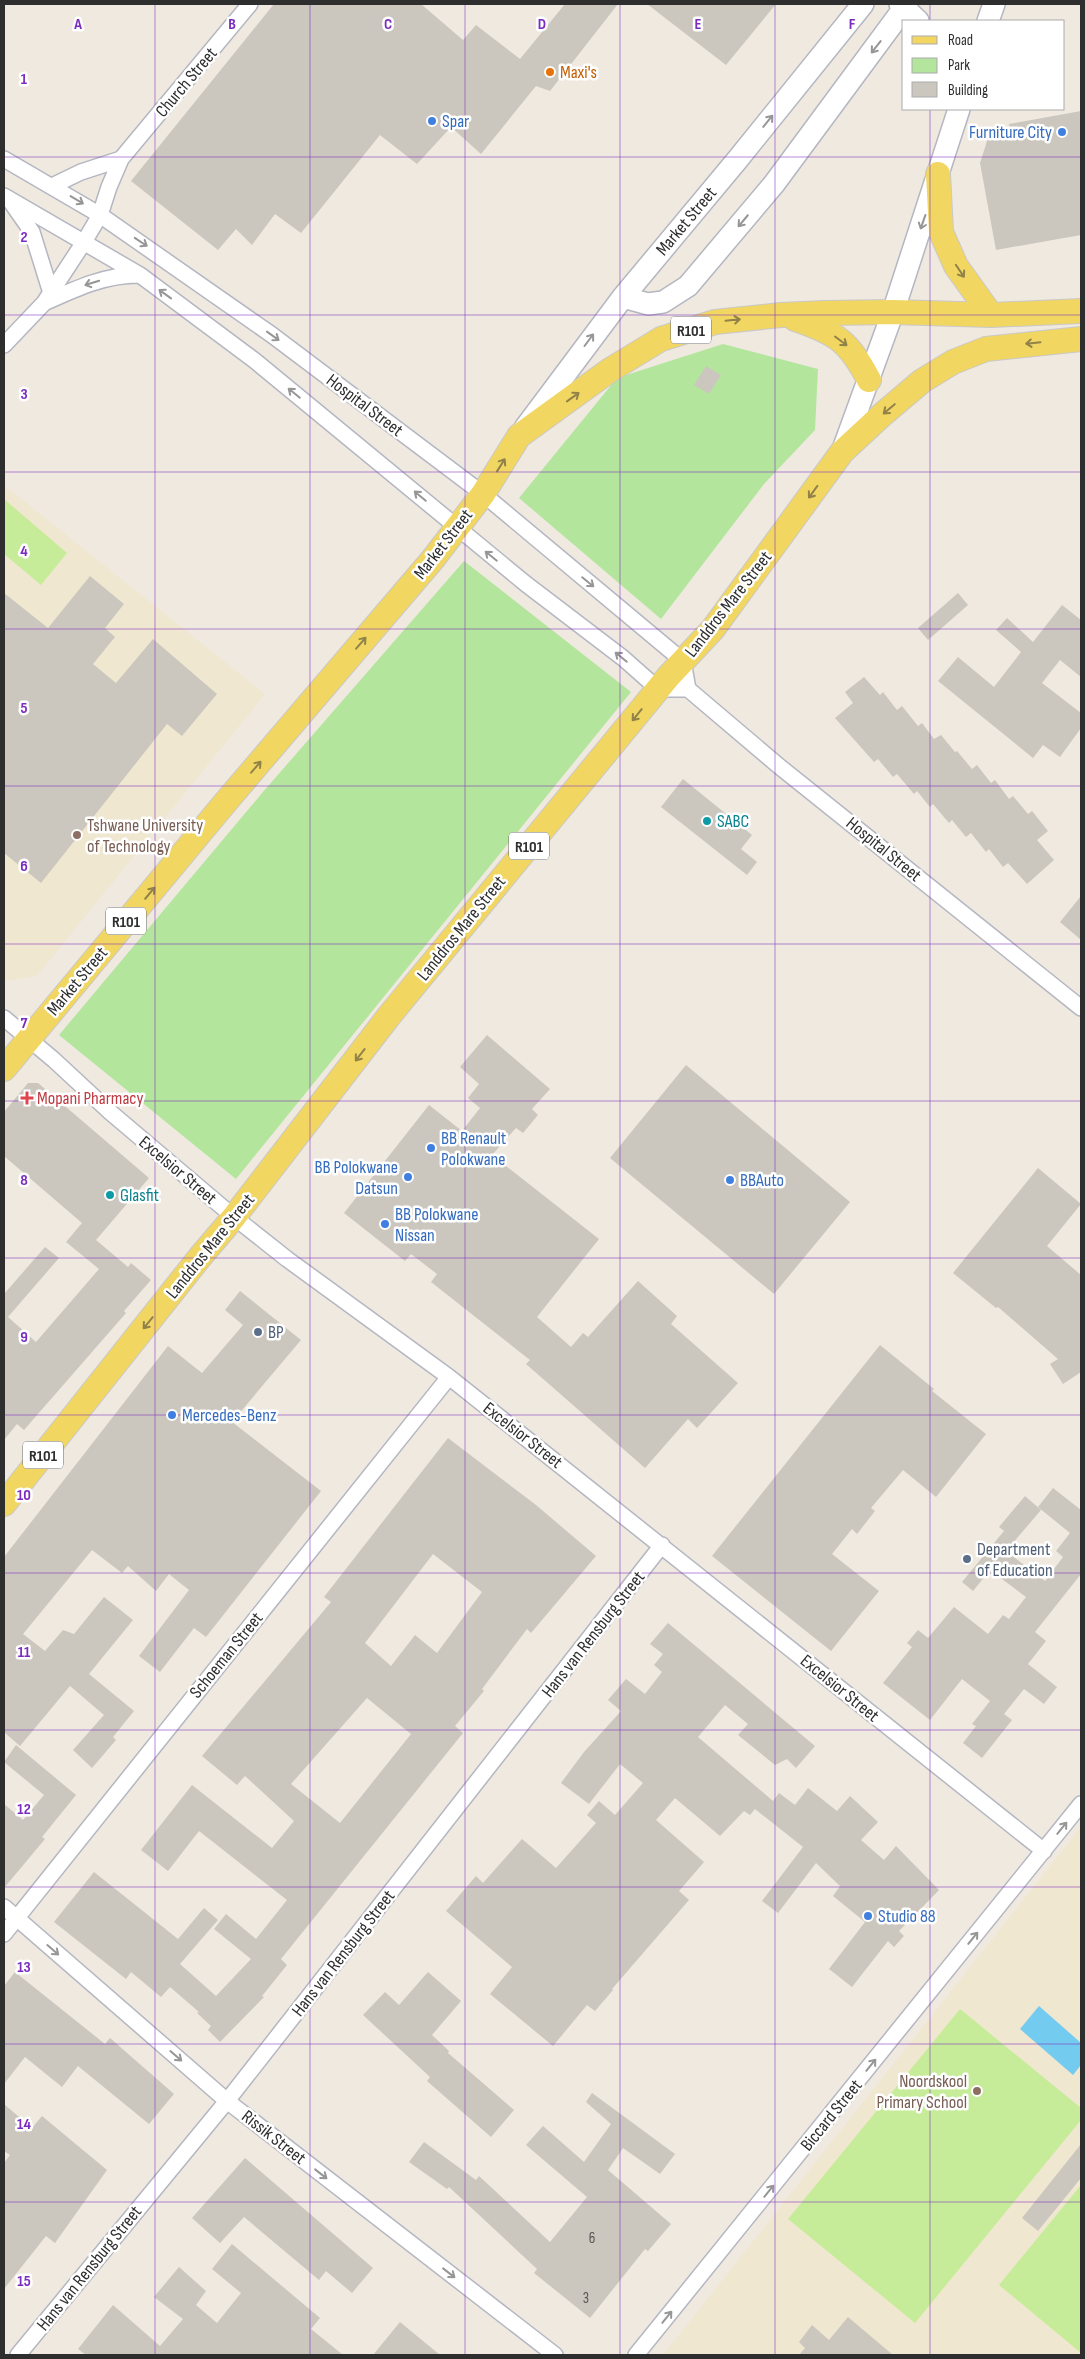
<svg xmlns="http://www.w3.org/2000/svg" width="1085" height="2359" font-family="'Sofia Sans Condensed',sans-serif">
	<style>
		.education { fill: #f0e7d0 }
		.green { fill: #b3e59d }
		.pitch { fill: #c6ec99 }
		.water { fill: #74cbf0 }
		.building { fill: #cbc7be; fill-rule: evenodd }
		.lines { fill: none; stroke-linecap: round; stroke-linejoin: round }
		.street-casing { stroke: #b4b6c1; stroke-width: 18 }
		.secondary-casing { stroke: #b4b6c1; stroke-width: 24 }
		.primary-casing { stroke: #c9c9c9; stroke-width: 26 }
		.street { stroke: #fff; stroke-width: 15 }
		.secondary { stroke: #fff; stroke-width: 21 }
		.primary { stroke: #f2d662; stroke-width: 24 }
		.oneway { stroke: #969696 }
		.oneway2 { stroke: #908248 }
		.grid { fill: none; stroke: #7b2cbf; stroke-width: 1; stroke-opacity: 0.55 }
		.food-dot { fill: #e8710a; stroke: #fff; stroke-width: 2 }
		.shop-dot { fill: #3f7fe0; stroke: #fff; stroke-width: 2 }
		.culture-dot { fill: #0f9aa8; stroke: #fff; stroke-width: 2 }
		.education-dot { fill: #8d6e63; stroke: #fff; stroke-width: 2 }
		.health-dot { fill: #e0444e; stroke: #fff; stroke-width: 2 }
		.service-dot { fill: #5c6f8a; stroke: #fff; stroke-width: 2 }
		.labels { text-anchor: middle; stroke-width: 5; stroke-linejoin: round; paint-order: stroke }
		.number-label { font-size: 15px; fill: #555452 }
		.shield { fill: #fff; stroke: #6d6d6d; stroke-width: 1 }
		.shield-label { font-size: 16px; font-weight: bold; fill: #2e2e2e }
		.food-label { font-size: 18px; fill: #c56008; stroke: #fff; text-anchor: start }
		.street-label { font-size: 18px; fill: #2e2e2e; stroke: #fff }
		.shop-label { font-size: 18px; fill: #366cbe; stroke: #fff; text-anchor: start }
		.culture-label { font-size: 18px; fill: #0d838f; stroke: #fff; text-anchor: start }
		.education-label { font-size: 18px; fill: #785e54; stroke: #fff; text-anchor: start }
		.health-label { font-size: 18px; fill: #be3a42; stroke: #fff; text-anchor: start }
		.service-label { font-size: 18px; fill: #4e5e75; stroke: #fff; text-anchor: start }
		.grid-label { font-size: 16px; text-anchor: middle; font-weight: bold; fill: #7b2cbf; stroke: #fff; stroke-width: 5; stroke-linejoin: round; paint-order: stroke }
	</style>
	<rect width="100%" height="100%" fill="#efe9e0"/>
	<!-- education -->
	<path class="education" d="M4,485L265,694L37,976L8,981L4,978Z
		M1081,1827V2355H663Z"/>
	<!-- green -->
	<path class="green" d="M723,344L818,369L815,430L764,484L661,619L519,498L617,378Z
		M464,561L631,692L236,1179L59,1035L263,792Z"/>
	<!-- pitch -->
	<path class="pitch" d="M4,499L67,553L41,585L4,554Z
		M960,2009L1081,2108V2120L915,2323L788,2219Z
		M1081,2185V2353L999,2285Z"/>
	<!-- water -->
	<path class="water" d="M1039,2006L1081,2043V2065L1073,2075L1020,2029Z"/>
	<!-- building -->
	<path class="building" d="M274,4H421L463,40L476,25L520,59L565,4H618L550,91L536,86L481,154L451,127L417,164L380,135L301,233L275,214L252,245L236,229L218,250L131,181Z
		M647,4H776L726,65Z
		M1081,111V235L996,250L980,163L988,138L1011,134L1009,124Z
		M706,366L721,375L709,394L694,385Z
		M90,576L124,604L105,628L115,637L93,664L116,683L153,639L217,694L182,736L167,724L41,883L4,853V593L48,628Z
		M958,593L968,605L928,640L918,628Z
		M1062,605L1081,620V677L1060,660L1042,683L1081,713V728L1060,757L1043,745L1033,758L938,681L958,657L994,687L1021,652L996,630L1007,618L1033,642Z
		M864,677L880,695L883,692L897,710L902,706L918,726L922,723L934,739L941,735L955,752L957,751L972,769L977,765L991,783L995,780L1009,799L1013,796L1028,814L1032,811L1048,831L1037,840L1054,860L1027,884L1008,863L1003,867L989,849L986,852L971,833L966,837L952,820L949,823L933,804L930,807L917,791L914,794L897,774L893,777L878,759L874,762L835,718L853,703L845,692Z
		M683,779L752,835L741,849L757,862L747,875L661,807Z
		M1081,896V940L1060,922Z
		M487,1035L550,1089L532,1109L538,1115L523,1133L516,1128L492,1155L599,1239L537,1317L571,1347L583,1333L588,1337L638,1281L677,1316L671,1324L738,1383L697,1428L688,1419L645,1468L526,1364L530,1360L431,1282L437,1274L411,1254L405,1261L344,1213L429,1105L462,1131L480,1108L468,1098L479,1084L460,1067Z
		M686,1065L850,1202L774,1294L610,1158Z
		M28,1083H38L149,1178L96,1240L128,1267L131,1263L151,1280L124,1311L126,1313L24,1430L17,1424L4,1440V1294L45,1247L59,1258L8,1317L36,1342L99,1269L66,1242L82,1223L4,1156V1112Z
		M1038,1168L1081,1204L1047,1246L1081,1275V1372L1063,1384L1050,1364L1058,1359L998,1307L996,1308L953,1273Z
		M240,1291L301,1340L232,1422L321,1491L206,1637L194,1628L160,1672L139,1656L189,1590L169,1574L156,1591L128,1566L122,1573L92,1550L23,1634L45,1651L63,1630L74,1634L104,1597L133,1620L89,1674L134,1711L113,1737L116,1740L92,1768L73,1750L104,1715L70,1686L20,1746L4,1732V1557L168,1346L202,1373L243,1325L225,1310Z
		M880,1345L934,1389L932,1391L986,1434L936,1497L903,1470L871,1508L875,1511L857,1534L852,1529L832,1554L879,1591L831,1651L712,1556Z
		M448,1438L536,1505L596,1556L531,1633L527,1629L482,1689L484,1691L455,1726L463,1733L281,1959L287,1965L262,1996L264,1997L220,2042L208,2030L211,2026L197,2013L199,2012L170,1987L161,1997L131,1972L126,1979L54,1922L94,1872L178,1939L204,1908L218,1920L180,1964L216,1996L251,1959L214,1929L226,1914L256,1939L287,1900L199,1831L168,1871L141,1850L192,1785L272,1848L294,1821L245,1776L237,1785L202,1756L331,1602L324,1597ZM433,1554L482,1592L437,1653L415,1635L391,1666L365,1643ZM367,1698L411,1734L340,1823L291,1784Z
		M1053,1488L1081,1510V1574L1035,1632L1046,1641L1028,1664L1057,1687L1044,1704L1024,1689L1004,1714L1012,1720L982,1758L963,1743L976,1726L972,1724L990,1701L962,1679L930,1720L883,1683L912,1647L907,1643L918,1630L928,1638L954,1607L988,1634L1003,1615L1009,1619L1026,1597L990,1570L973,1591L962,1582L1004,1531L999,1527L1025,1496L1041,1510L1006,1551L1045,1581L1063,1557L1056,1551L1070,1533L1038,1507Z
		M668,1623L815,1746L796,1768L787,1759L775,1765L738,1735L748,1724L725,1705L698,1737L773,1801L779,1793L795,1805L808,1788L837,1811L850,1796L878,1822L861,1840L884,1860L896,1846L939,1890L899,1931L904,1936L894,1947L888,1941L852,1987L829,1969L865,1922L833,1896L840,1886L816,1863L778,1913L762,1901L803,1847L755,1809L750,1815L744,1811L720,1836L675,1798L656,1820L704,1862L679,1891L689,1900L612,1989L613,1990L595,2011L587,2005L553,2046L490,1994L512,1967L446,1911L476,1876L483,1883L522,1839L556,1868L596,1823L587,1815L599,1801L615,1815L643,1783L620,1764L589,1804L561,1783L584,1752L621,1711L608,1700L626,1679L645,1694L662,1672L654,1665L663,1654L650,1644Z
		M16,1745L76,1795L42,1837L45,1839L4,1888V1804L23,1820L44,1795L4,1762Z
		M15,1972L105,2044L110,2038L174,2094L149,2124L78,2066L62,2087L25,2057L4,2084V1986Z
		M428,1972L461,2001L432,2035L449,2051L448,2053L514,2110L491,2137L427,2081L430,2077L363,2015L385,1992L399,2005Z
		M592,2093L675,2154L660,2174L623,2148L608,2170L671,2224L648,2251L645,2249L590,2318L534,2273L537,2269L449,2187L447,2189L409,2162L424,2142L476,2180L479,2176L550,2242L587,2197L526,2145L543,2126L584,2162L611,2124L586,2102Z
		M4,2104L32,2128L42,2116L107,2170L55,2243L46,2236L4,2289V2163L10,2155L4,2151Z
		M1081,2144V2178L1038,2231L1022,2218Z
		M245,2158L373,2268L352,2293L326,2271L319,2280L244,2217L220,2243L192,2218Z
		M232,2244L320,2318L311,2329L343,2355H86L78,2349L113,2305L160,2346L183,2319L154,2297L179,2267L206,2291L196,2305L217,2323L241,2293L212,2269Z
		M848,2317L893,2355H799L805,2348L799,2342L812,2325L829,2340Z
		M400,2322L440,2355H373Z"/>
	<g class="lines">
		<!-- street casing -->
		<g class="street-casing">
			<path id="street" d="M4,159L100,215L272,335L483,494L683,661L688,689
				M52,186L81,172L121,159
				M4,196L140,275L254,360L526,584L623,658L658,689H688L780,767L1081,1008
				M11,202L32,232L51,293
				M44,303C75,289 104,275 138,275
				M4,345L44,303L84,242L100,215L109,187L121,159L250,4
				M4,1018L54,1060L110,1112L234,1217L287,1259L449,1377L1044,1851
				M4,1907L227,2101L555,2355
				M4,1934L449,1377
				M18,2355L227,2101L662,1545
				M636,2355L1081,1804"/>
		</g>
		<!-- secondary casing -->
		<g class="secondary-casing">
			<path id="secondary" d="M900,4L918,21
				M988,21L994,4
				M623,297L648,304L663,302L688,286L774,184L907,4
				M525,428L623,297L738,159L863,4
				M842,452L893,312L959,109"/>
		</g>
		<!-- primary casing -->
		<g class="primary-casing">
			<path id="primary" d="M938,174L941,232L956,266L991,315
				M795,319C836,333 849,341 869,380
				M4,1069L224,804L433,559L483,494L519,436L610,370L661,339L715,322L781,315L825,313L893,312L991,315L1081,311
				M4,1504L200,1257L234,1217L389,1016L668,677L713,629L842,452L883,414L922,381L953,362L986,349L1081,339"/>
		</g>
		<!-- street -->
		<use href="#street" class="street"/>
		<!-- secondary -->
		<use href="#secondary" class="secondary"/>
		<!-- primary -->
		<use href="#primary" class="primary"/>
	</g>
	<!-- one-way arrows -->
	<defs><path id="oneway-shaft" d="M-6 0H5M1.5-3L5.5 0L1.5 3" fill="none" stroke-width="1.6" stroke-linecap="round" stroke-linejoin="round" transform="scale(1.25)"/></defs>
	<g class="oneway">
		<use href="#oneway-shaft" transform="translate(876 47) rotate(128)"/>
		<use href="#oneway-shaft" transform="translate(768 121) rotate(-51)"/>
		<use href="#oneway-shaft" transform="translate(77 200) rotate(31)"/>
		<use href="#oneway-shaft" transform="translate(743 221) rotate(130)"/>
		<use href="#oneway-shaft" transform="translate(923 222) rotate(109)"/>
		<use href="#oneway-shaft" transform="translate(141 242) rotate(34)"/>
		<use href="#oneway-shaft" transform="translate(92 283) rotate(163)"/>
		<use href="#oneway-shaft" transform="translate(165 294) rotate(-144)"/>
		<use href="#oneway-shaft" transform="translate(273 336) rotate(36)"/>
		<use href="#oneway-shaft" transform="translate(589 340) rotate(-53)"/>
		<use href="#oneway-shaft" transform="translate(294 393) rotate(-141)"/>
		<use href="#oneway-shaft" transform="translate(420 496) rotate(-140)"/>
		<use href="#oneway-shaft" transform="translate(491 556) rotate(-141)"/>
		<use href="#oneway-shaft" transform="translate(588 582) rotate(39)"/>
		<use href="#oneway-shaft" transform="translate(621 657) rotate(-141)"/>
		<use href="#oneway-shaft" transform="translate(1062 1828) rotate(-51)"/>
		<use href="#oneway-shaft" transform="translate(973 1938) rotate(-51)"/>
		<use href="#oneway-shaft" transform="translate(53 1950) rotate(41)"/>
		<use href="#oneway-shaft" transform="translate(176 2056) rotate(41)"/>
		<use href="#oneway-shaft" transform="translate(871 2065) rotate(-51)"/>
		<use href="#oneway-shaft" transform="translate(321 2174) rotate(38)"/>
		<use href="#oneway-shaft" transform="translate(769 2191) rotate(-51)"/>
		<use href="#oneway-shaft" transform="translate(449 2273) rotate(38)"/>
		<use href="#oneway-shaft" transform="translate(667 2317) rotate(-51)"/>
	</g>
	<g class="oneway2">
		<use href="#oneway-shaft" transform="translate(960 271) rotate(56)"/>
		<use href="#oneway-shaft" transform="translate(733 320) rotate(-6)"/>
		<use href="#oneway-shaft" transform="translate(841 341) rotate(37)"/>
		<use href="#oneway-shaft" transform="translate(1033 343) rotate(174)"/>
		<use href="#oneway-shaft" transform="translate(573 397) rotate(-36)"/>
		<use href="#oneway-shaft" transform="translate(889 409) rotate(140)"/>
		<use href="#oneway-shaft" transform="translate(501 465) rotate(-58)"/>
		<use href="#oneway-shaft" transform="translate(813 492) rotate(126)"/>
		<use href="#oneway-shaft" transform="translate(361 643) rotate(-49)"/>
		<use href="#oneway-shaft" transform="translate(637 715) rotate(129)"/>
		<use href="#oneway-shaft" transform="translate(256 767) rotate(-49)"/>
		<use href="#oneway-shaft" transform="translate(150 893) rotate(-50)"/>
		<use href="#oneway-shaft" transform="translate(360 1055) rotate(128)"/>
		<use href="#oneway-shaft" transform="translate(148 1323) rotate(129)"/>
	</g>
	<!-- grid -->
	<path class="grid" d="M155,4V2355M310,4V2355M465,4V2355M620,4V2355M775,4V2355M930,4V21M930,109V2355M4,157H1081M4,315H1081M4,472H1081M4,629H1081M4,786H1081M4,944H1081M4,1101H1081M4,1258H1081M4,1415H1081M4,1573H1081M4,1730H1081M4,1887H1081M4,2044H1081M4,2202H1081"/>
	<!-- markers -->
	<circle class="food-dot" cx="550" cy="72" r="5"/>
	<g class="shop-dot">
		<circle cx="432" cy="121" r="5"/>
		<circle cx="1062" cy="132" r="5"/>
		<circle cx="431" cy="1148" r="5"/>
		<circle cx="408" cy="1177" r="5"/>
		<circle cx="730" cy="1180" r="5"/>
		<circle cx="385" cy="1224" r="5"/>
		<circle cx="172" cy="1415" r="5"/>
		<circle cx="868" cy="1916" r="5"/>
	</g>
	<g class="culture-dot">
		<circle cx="707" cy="821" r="5"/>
		<circle cx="110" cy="1195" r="5"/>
	</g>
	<g class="education-dot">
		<circle cx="77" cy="835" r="5"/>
		<circle cx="977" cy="2091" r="5"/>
	</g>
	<path class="health-dot" d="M24.5 1090.5h5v5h5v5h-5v5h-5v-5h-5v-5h5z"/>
	<g class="service-dot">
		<circle cx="258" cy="1332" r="5"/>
		<circle cx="967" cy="1559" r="5"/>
	</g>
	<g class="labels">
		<!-- number labels -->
		<g class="number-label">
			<text x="592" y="2243">6</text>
			<text x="586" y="2303">3</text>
		</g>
		<!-- shield labels -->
		<g class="shield">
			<rect x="671" y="316.5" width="40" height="27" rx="4"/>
			<rect x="509" y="832.5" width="40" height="27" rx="4"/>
			<rect x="106" y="907.5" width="40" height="27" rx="4"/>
			<rect x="23" y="1441.5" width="40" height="27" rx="4"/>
		</g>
		<g class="shield-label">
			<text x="691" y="336">R101</text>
			<text x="529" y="852">R101</text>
			<text x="126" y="927">R101</text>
			<text x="43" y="1461">R101</text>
		</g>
		<!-- food labels -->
		<g class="food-label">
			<text x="560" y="78">Maxi's</text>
		</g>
		<!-- street labels -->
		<g class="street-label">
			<text transform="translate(186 82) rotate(-50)" y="6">Church Street</text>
			<text transform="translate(686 221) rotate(-50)" y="6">Market Street</text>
			<text transform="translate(365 405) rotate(37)" y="6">Hospital Street</text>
			<text transform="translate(443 544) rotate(-52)" y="6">Market Street</text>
			<text transform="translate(728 604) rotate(-52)" y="6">Landdros Mare Street</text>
			<text transform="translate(884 849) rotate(39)" y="6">Hospital Street</text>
			<text transform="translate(461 928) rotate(-51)" y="6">Landdros Mare Street</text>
			<text transform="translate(77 981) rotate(-50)" y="6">Market Street</text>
			<text transform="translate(178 1170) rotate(40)" y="6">Excelsior Street</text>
			<text transform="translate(210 1246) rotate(-51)" y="6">Landdros Mare Street</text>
			<text transform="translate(523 1435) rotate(38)" y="6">Excelsior Street</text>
			<text transform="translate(593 1634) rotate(-52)" y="6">Hans van Rensburg Street</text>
			<text transform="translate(226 1655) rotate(-51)" y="6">Schoeman Street</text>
			<text transform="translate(840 1688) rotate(39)" y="6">Excelsior Street</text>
			<text transform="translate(343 1953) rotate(-52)" y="6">Hans van Rensburg Street</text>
			<text transform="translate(831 2115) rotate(-51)" y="6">Biccard Street</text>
			<text transform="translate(274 2137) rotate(38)" y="6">Rissik Street</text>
			<text transform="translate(89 2268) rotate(-51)" y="6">Hans van Rensburg Street</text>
		</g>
		<!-- shop labels -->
		<g class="shop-label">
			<text x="442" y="127">Spar</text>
			<text x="1052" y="138" text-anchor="end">Furniture City</text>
			<text x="441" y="1144">BB Renault<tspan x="441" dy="21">Polokwane</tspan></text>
			<text x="398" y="1173" text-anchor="end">BB Polokwane<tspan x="398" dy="21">Datsun</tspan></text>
			<text x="740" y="1186">BBAuto</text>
			<text x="395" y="1220">BB Polokwane<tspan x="395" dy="21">Nissan</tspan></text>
			<text x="182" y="1421">Mercedes-Benz</text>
			<text x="878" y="1922">Studio 88</text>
		</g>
		<!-- culture labels -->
		<g class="culture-label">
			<text x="717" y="827">SABC</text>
			<text x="120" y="1201">Glasfit</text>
		</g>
		<!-- education labels -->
		<g class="education-label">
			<text x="87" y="831">Tshwane University<tspan x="87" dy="21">of Technology</tspan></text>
			<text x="967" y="2087" text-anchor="end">Noordskool<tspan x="967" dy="21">Primary School</tspan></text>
		</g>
		<!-- health labels -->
		<g class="health-label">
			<text x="37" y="1104">Mopani Pharmacy</text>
		</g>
		<!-- service labels -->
		<g class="service-label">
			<text x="268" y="1338">BP</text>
			<text x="977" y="1555">Department<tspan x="977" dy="21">of Education</tspan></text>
		</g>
	</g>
	<g class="grid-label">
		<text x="78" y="29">A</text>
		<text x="232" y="29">B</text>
		<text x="388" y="29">C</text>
		<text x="542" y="29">D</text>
		<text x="698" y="29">E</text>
		<text x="852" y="29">F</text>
		<text x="24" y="84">1</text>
		<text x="24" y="242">2</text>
		<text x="24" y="399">3</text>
		<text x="24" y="556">4</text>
		<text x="24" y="713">5</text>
		<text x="24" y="871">6</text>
		<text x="24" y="1028">7</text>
		<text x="24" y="1185">8</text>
		<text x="24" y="1342">9</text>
		<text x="24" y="1500">10</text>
		<text x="24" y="1657">11</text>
		<text x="24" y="1814">12</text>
		<text x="24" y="1972">13</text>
		<text x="24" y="2129">14</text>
		<text x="24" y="2286">15</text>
	</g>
	<!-- border -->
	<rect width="1085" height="2359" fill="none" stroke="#2e2e2e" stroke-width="10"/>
	<!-- legend -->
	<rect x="902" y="20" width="162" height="90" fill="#ffffff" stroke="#ababab"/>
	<rect x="912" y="36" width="25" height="8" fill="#f2d662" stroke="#ababab"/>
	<text x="948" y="45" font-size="15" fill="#2e2e2e">Road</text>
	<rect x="912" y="58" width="25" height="15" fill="#b3e59d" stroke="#ababab"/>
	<text x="948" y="70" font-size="15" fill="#2e2e2e">Park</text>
	<rect x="912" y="82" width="25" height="15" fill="#cbc7be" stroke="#ababab"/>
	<text x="948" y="95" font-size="15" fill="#2e2e2e">Building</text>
</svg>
